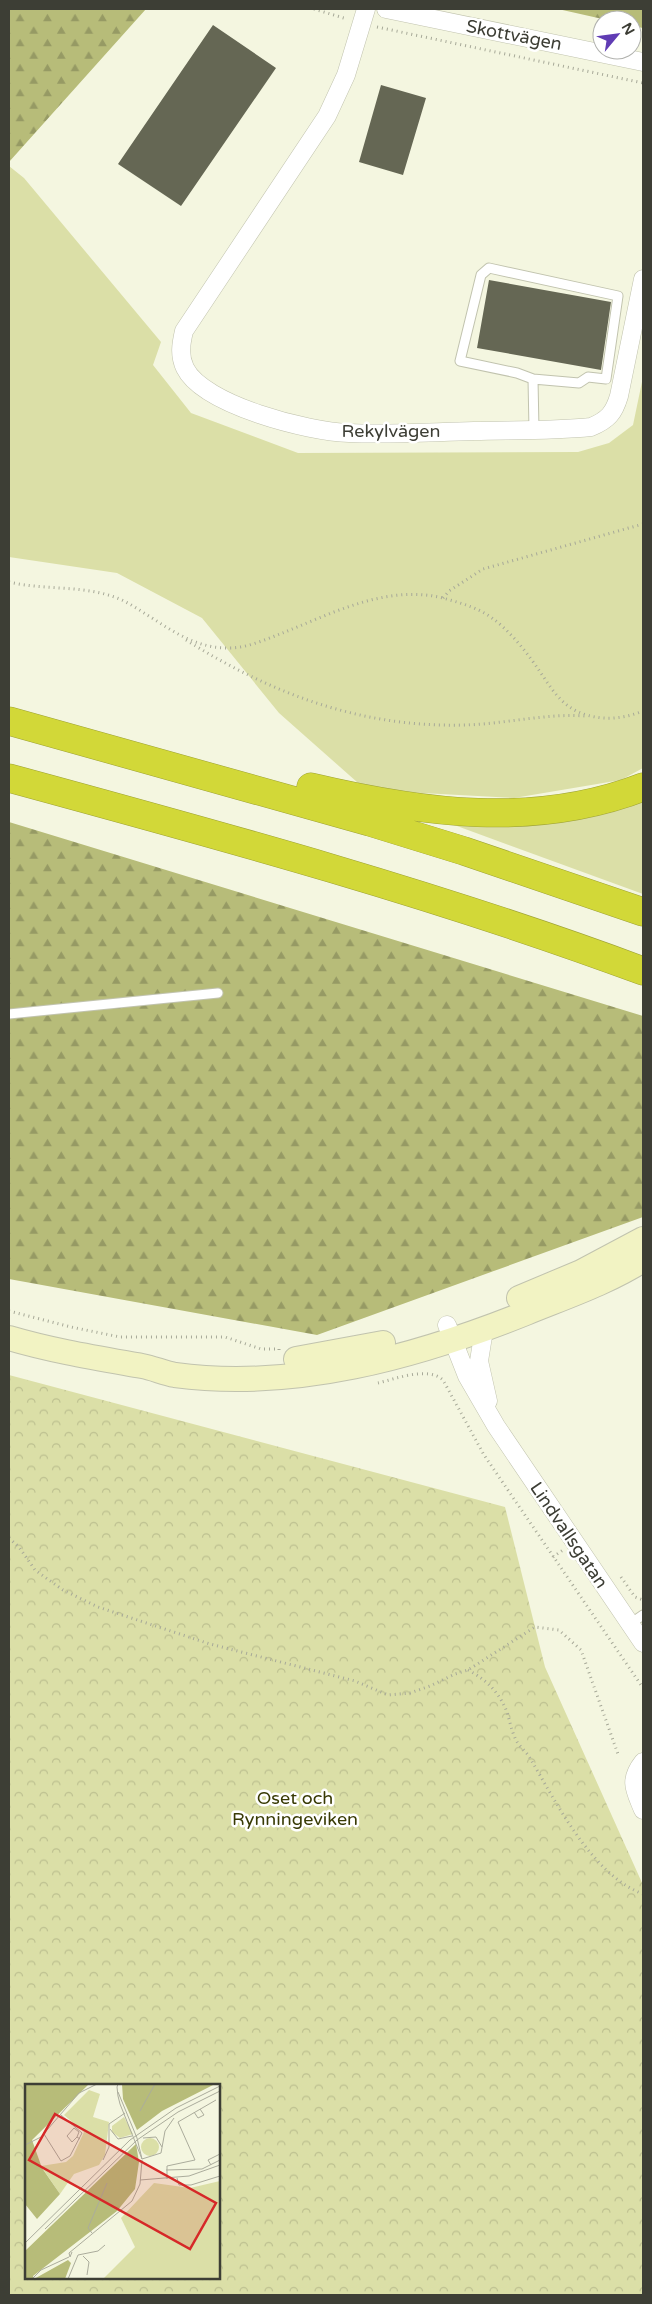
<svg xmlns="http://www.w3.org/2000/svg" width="652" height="2304" font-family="'Varela Round',sans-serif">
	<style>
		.grass { fill: #dbdfa7 }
		.forest { fill: url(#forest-firs) }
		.park { fill: url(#park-crowns); fill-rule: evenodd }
		.building { fill: #656754 }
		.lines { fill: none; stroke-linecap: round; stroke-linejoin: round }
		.lane-casing { stroke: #c1c3ae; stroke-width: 11 }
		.street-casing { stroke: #c1c3ae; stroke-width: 19 }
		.secondary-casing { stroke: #c1c3ae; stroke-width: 26 }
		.highway-casing { stroke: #9ea237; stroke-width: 29 }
		.path { stroke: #a7a998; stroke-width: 3; stroke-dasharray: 1 4; stroke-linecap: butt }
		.lane { stroke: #fff; stroke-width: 9 }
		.street { stroke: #fff; stroke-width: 18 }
		.secondary { stroke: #f2f3c3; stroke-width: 24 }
		.highway { stroke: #d2d838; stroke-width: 28 }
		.labels { text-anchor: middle; stroke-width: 5; stroke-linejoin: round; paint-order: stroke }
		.street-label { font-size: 18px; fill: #3d3e35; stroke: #fff }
		.park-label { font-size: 18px; fill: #383a04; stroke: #fff }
		.inset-road { fill: none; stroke: #abac9c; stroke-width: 1 }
		.view { fill: #d62828; fill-opacity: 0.15; stroke: #d62828; stroke-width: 2.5 }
		.inset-edge { fill: none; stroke: #3d3e35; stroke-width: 2.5 }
	</style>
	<defs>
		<pattern id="forest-firs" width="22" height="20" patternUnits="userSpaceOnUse" patternTransform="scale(1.25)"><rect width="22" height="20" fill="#b7bc79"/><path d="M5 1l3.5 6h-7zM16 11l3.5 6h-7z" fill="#969a64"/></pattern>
		<pattern id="park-crowns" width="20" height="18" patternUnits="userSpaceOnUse" patternTransform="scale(1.25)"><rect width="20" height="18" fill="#dbdfa7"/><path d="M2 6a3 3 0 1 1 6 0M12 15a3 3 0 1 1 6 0" fill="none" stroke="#bdc090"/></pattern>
	</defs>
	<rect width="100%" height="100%" fill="#f4f6e0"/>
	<!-- grass -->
	<path class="grass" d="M9,166L24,178L161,342L153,365L191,413L298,453L578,452L609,443L633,425L643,377V768L621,780L514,798L366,790L279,713L202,618L117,573L9,557Z
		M643,801V894L457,826C516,824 588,827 643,801Z"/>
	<!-- forest -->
	<path class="forest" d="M9,9H146L9,162Z
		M558,9H643V28L632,26V20H607Z
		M9,822L643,1016V1217L317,1335L9,1279Z"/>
	<!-- park -->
	<path class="park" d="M9,1375L505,1507L545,1667L643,1885V2295H9ZM26,2085H219V2278H26Z"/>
	<!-- building -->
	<path class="building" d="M213,25L276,68L181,206L118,164Z
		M381,85L426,98L403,175L359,162Z
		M489,280L611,302L601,370L477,348Z"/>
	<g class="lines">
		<!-- lane casing -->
		<g class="lane-casing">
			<path id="lane" d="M533,379L517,373L460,361L481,275L489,268L618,296L606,379L588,377L579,383L533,379L534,430
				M9,1014L218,993
				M630,1624L643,1615"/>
		</g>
		<!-- street casing -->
		<g class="street-casing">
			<path id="street" d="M366,9L346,75L327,116L184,331C181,344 179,355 185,368C203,405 309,432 349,433C390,435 432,432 474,431C513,430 552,431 591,427C608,420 614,413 619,396L643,279
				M386,9L643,62
				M447,1325L467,1376L496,1426L643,1643
				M484,1330L479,1361L488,1401
				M643,1762C628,1781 635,1790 643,1810"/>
		</g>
		<!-- secondary casing -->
		<g class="secondary-casing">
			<path id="secondary" d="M519,1298L581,1272L643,1239
				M9,1338C53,1351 97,1358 142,1366C153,1368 164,1373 175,1375C294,1391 416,1357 526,1313C565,1297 607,1283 643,1260
				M296,1359L383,1343"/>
		</g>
		<!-- highway casing -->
		<g class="highway-casing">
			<path id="highway" d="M9,721L370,822L464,851L643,912
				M9,778C222,836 436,894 643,971
				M311,787C421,813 535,829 643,787"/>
		</g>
		<!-- path -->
		<path class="path" d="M314,9L347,19
			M377,27L643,83
			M9,582C46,591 89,584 124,601C158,619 188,649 229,648C247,648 264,640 280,634C331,614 386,584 443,598C460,603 477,607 492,618C506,628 520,644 531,659C553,688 560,714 603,718C616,719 631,716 643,711
			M443,598L449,591L483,569L643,524
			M186,640C272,694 362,728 465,725C505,724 546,713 586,716
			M9,1311L71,1327L120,1337H225L261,1349H279V1351
			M378,1383C395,1379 428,1366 443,1380L484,1455L643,1688
			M9,1538L19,1547L35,1570L63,1590L98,1607L210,1644L355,1681L388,1695L410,1693L430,1686L455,1674L468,1670L535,1627L559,1630L581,1650L619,1757
			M553,1557L563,1550
			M621,1577L635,1597L643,1600
			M468,1670C487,1680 501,1694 508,1715C510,1723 512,1732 516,1740C519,1746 526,1751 530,1758C556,1802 592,1875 643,1894"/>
		<!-- lane -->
		<use href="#lane" class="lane"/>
		<!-- street -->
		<use href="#street" class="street"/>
		<!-- secondary -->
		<use href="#secondary" class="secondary"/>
		<!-- highway -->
		<use href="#highway" class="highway"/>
	</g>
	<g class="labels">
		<!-- street labels -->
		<g class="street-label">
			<text transform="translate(514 35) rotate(11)" y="6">Skottvägen</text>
			<text x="391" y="437">Rekylvägen</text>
			<text transform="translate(569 1535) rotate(56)" y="6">Lindvallsgatan</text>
		</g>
		<!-- park labels -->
		<g class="park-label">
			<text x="295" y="1804">Oset och<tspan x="295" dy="21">Rynningeviken</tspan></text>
		</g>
	</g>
	<!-- overview -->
	<g transform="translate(25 2084)">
		<rect width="195" height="195" fill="#f4f6e0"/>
		<path d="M64,6L75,10L68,33L84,38L80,71L74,81L49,90L35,110L16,82L41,78L48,72L59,48L39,31ZM99,33L108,50L95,54L87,48V42ZM116 63a9 9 0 1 1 18 0a9 9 0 1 1-18 0Z" fill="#dbdfa7"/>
		<path d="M0,0H64L7,56L17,84L35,110L12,135L0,120ZM97,0H190L137,27L112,46L98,15ZM111,60L114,78L110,105L92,127L8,192L9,195H0V167ZM43,176L46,179L40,195H9Z" fill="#b7bc79"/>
		<path d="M195,97V195H78L110,163L96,134L129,99L165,104Z" fill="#dbdfa7"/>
		<path class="inset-road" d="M93,0L92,3L93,12L95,20L117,75L112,54L93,8M115,27L130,0M169,28L173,34L179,31L175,25M85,45L93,55L107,52M19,50L36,77L45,72L57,49L36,31M52,53L47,58L42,52L49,44L54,48L52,53L55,55M118,54L131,53L137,63M0,61L16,53L54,9L72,0M117,75L136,69L140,47L149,34M78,76L84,63V40L100,29M186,81L183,76L195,70M141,86L177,85L195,76M152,94L154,101H166L195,92M142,95V82L170,76L153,38L191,16M115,96L164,92L195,81M20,145L112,56L153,28L195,7M67,149L63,144L82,99M0,159L105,56L151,24L195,2M47,168L45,173L44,169L107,117L115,100L117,76M58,172L64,178L62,191M7,195L16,186L44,173M43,195L53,171L73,167L80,161"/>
		<path class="view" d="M30,30L191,119L165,165L4,76Z"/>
		<rect width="195" height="195" class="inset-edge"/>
	</g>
	<!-- border -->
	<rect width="652" height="2304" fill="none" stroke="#3d3e35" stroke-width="20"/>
	<!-- north arrow -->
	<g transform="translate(617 35) rotate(61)"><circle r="24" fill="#ffffff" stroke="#b1b2ae"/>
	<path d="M0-4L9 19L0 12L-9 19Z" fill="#603cb4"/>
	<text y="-8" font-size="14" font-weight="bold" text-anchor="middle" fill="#3d3e35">N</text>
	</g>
</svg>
